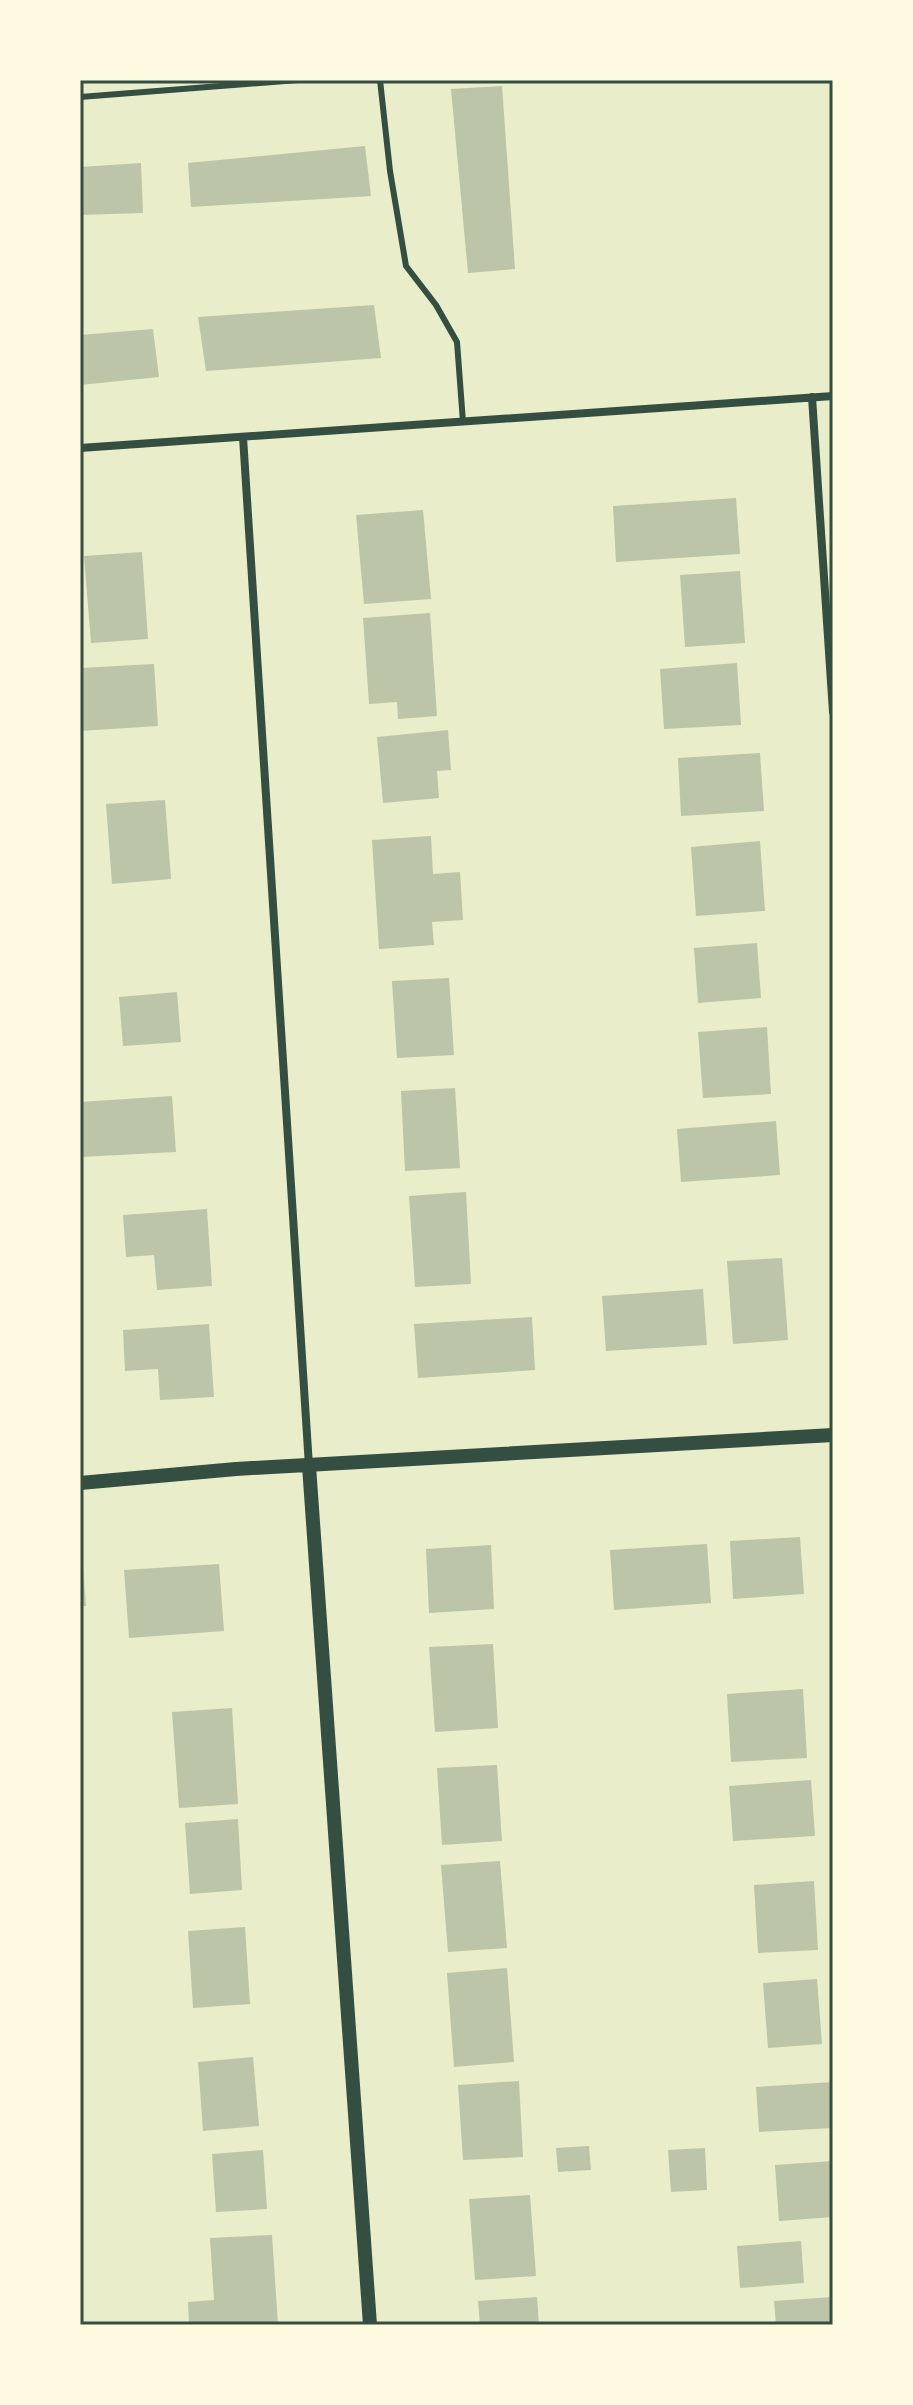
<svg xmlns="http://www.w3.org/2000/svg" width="913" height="2405" font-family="Montserrat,sans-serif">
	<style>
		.building { fill: #bcc5a7 }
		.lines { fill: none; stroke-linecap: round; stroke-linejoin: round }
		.service { stroke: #344e41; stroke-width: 6 }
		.minor { stroke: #344e41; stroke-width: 8 }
		.tertiary { stroke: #344e41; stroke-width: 14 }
		.neatline { fill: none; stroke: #344e41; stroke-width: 3 }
	</style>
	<rect width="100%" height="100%" fill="#e9edc9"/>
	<!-- building -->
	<path class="building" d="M502,86L515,269L468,273L451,89Z
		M365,146L371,196L191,207L188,163Z
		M141,163L143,213L80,215V167Z
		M374,305L381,358L206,371L198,317Z
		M153,329L159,377L80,385V335Z
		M736,498L740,554L616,562L613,506Z
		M423,510L431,599L364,604L356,515Z
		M142,552L148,639L91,643L84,556Z
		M740,571L745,643L685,647L680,575Z
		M430,613L437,716L398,719L397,702L369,704L363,618Z
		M737,663L741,725L664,729L660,669Z
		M154,664L158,726L80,731V668Z
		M448,730L451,770L437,771L439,798L383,803L377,737Z
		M760,753L764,811L681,816L678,758Z
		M165,800L171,879L112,884L106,804Z
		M431,836L433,874L460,872L463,920L432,922L434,945L379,949L372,840Z
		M760,841L765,911L696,916L691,847Z
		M757,943L761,998L698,1003L694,948Z
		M449,978L454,1055L397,1058L392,981Z
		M177,992L181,1042L123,1046L119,997Z
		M767,1027L771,1094L703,1098L698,1032Z
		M455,1088L460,1168L405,1171L401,1091Z
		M172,1096L176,1152L80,1157V1102Z
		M776,1121L780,1175L681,1182L677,1129Z
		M466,1192L471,1284L415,1287L409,1196Z
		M207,1209L212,1286L157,1290L154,1255L126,1257L123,1215Z
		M782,1258L788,1340L733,1344L727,1261Z
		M703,1289L707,1345L606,1351L602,1296Z
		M532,1317L535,1370L418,1378L414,1324Z
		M209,1324L214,1397L160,1400L158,1369L125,1371L123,1330Z
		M800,1537L804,1594L733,1599L730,1541Z
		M707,1544L711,1603L614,1610L610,1550Z
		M491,1545L494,1609L429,1613L426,1549Z
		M219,1564L224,1631L129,1638L124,1570Z
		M83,1566L86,1606H80V1567Z
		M493,1644L498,1728L435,1732L429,1647Z
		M803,1689L807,1758L731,1762L727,1694Z
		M232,1708L238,1804L179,1808L172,1712Z
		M497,1765L502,1841L442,1845L437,1768Z
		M811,1780L815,1836L733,1841L729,1786Z
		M238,1819L242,1890L190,1894L185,1823Z
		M500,1861L507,1948L448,1952L441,1865Z
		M814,1881L818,1950L758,1953L754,1885Z
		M245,1927L250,2004L193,2008L188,1931Z
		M507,1968L514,2062L454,2067L447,1973Z
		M817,1979L822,2044L768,2048L763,1983Z
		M253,2057L259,2126L203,2131L198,2062Z
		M519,2081L523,2157L463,2160L458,2085Z
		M833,2082V2128L759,2132L756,2087Z
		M589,2146L591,2170L558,2172L556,2148Z
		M705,2148L707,2190L671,2192L668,2150Z
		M263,2150L267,2209L216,2212L212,2154Z
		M833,2161V2217L779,2221L775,2165Z
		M530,2195L536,2276L475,2280L469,2199Z
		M272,2235L278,2325H189L188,2302L214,2300L210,2238Z
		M801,2241L804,2283L740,2288L737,2246Z
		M537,2297L539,2325H480L478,2301Z
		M833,2297V2325H776L774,2301Z"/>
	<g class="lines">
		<!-- service -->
		<path class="service" d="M380,80L390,171L406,266L436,305L457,342L463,422
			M80,97L298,80"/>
		<!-- minor -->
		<path class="minor" d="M812,397L833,712
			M243,437L309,1466
			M80,448L833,396"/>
		<!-- tertiary -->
		<path class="tertiary" d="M309,1466L370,2325
			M80,1483L236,1469L833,1435"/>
	</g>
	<!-- border -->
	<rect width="913" height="2405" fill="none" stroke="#fefae0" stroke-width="164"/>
	<rect x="82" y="82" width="749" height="2241" class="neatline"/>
</svg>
